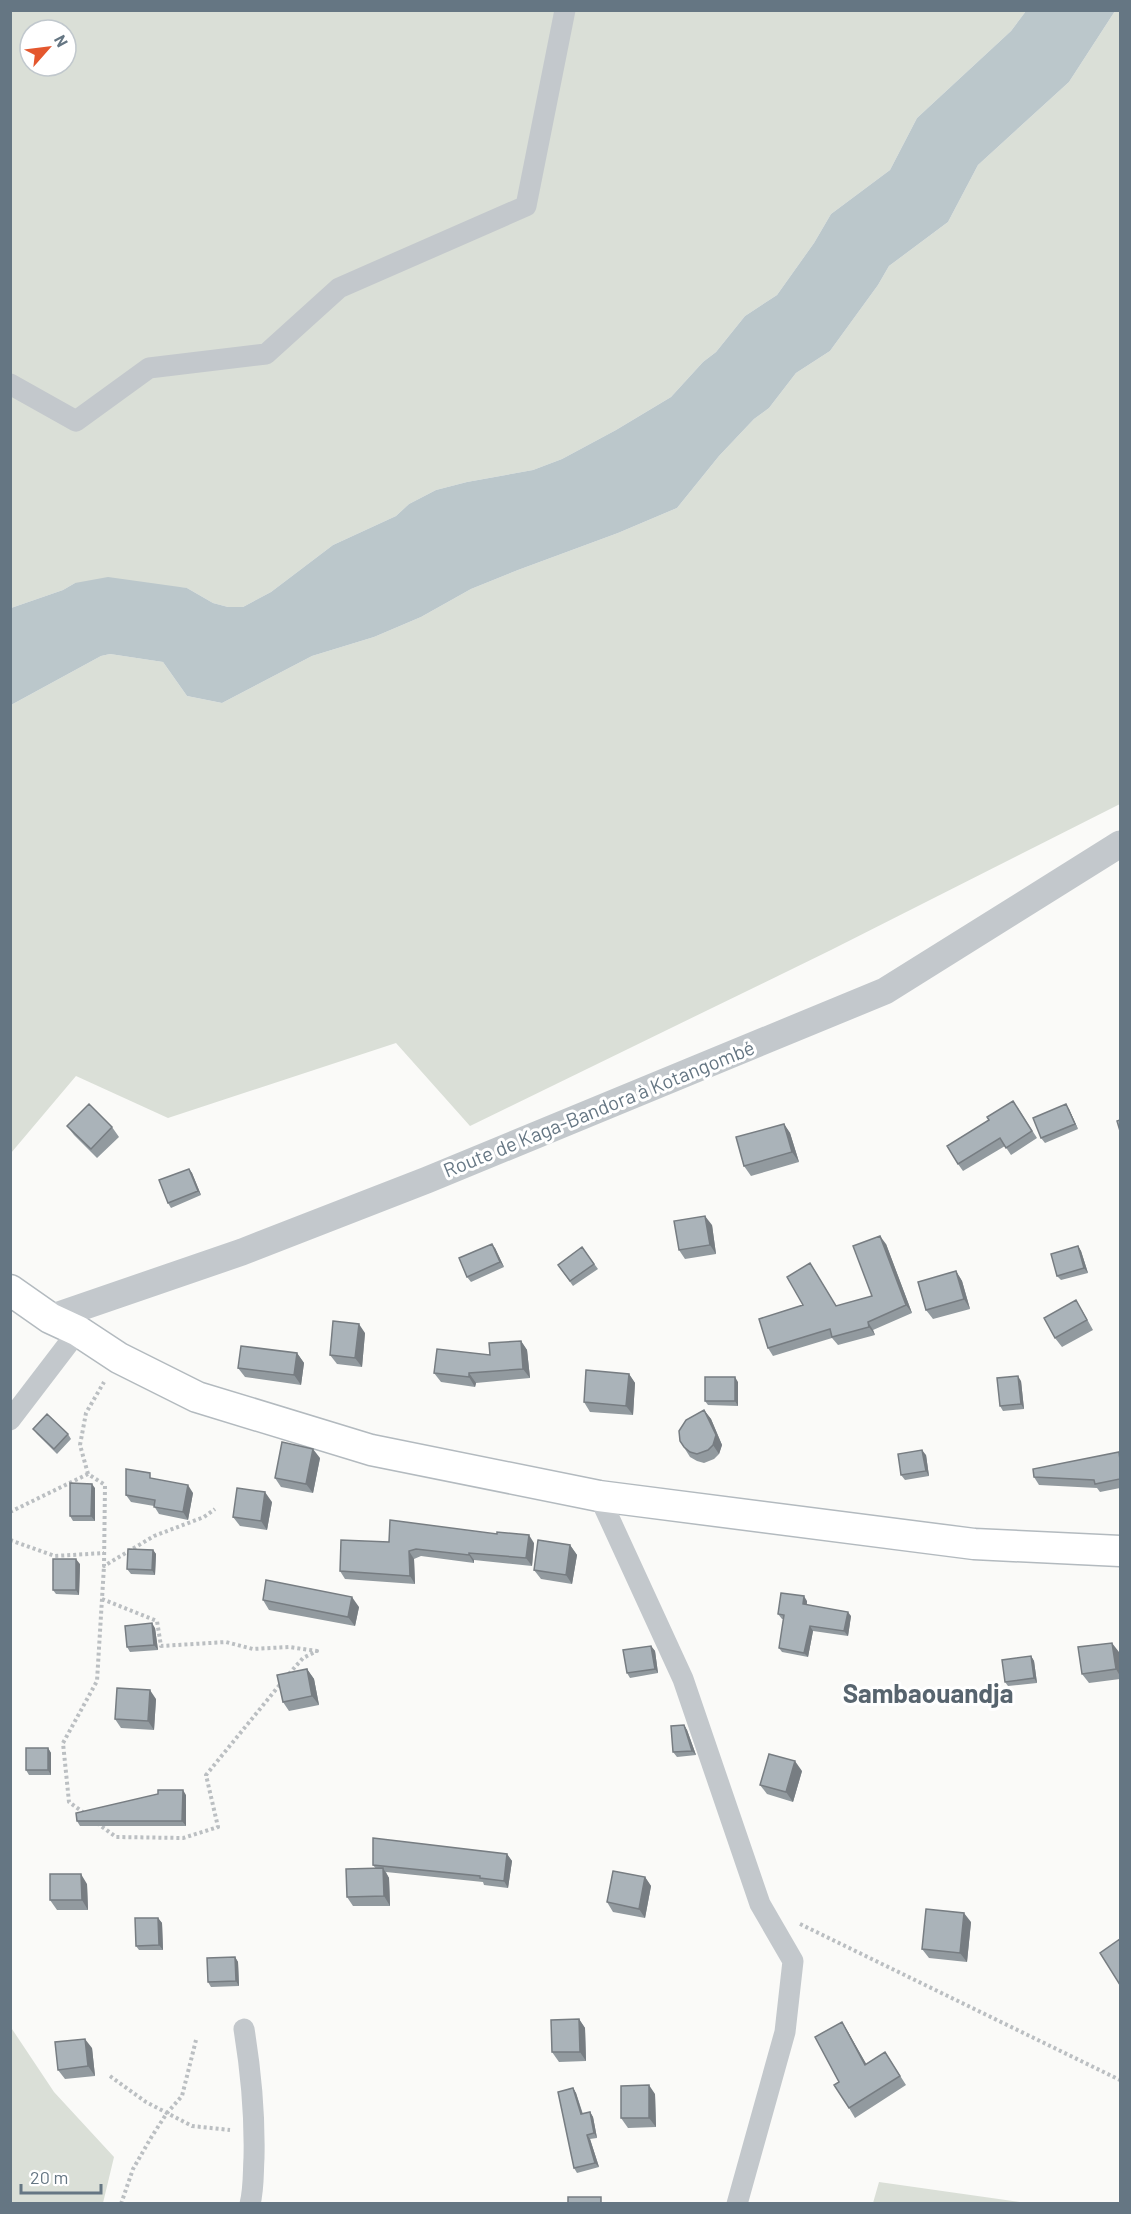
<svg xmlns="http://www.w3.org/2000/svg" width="1131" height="2214" font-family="Barlow,sans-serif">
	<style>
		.green { fill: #dadfd7; fill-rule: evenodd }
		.water { fill: #bbc7cb }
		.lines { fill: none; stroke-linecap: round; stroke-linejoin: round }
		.secondary-casing { stroke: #b3babf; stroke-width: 33 }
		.path { stroke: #bbbfc2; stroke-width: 4; stroke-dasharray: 3 3; stroke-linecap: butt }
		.minor { stroke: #c3c8cc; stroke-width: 21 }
		.tertiary { stroke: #c3c8cc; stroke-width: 27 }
		.secondary { stroke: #fff; stroke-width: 30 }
		.wall { fill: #929a9f }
		.shaded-wall { fill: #777d82 }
		.building { fill: #aab3b9; stroke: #777d82; stroke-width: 1.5 }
		.labels { text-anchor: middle; stroke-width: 6; stroke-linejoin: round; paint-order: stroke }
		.street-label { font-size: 20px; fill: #657683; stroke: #fff }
		.district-label { font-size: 26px; font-weight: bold; fill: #57646e; stroke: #fff }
	</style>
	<rect width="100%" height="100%" fill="#fafaf8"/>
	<!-- green -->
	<path class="green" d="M10,11H1026L1011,31L917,118L890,170L831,214L814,243L777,295L745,316L716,352L703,362L671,397L616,430L562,459L533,470L467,482L436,490L409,504L396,516L333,545L271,592L243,607H228L213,603L187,588L75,583L63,590L11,608ZM30,30H66V66H30Z
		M1115,11H1120V804L831,950L470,1126L396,1043L168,1118L76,1076L11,1153V705L101,656L110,654L163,662L187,696L222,703L312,656L374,637L421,617L471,589L518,570L618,533L677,508L719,456L754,419L769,408L796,373L830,351L878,285L889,266L948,222L978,165L1069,82Z
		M10,2026L54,2092L114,2157L103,2203H11Z
		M879,2182L1027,2203H873Z"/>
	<!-- water -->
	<path class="water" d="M1026,11H1115L1069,82L978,165L948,222L889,266L878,285L830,351L796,373L769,408L754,419L719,456L677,508L618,533L518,570L471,589L421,617L374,637L312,656L222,703L187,696L163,662L110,654L101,656L11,705V608L63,590L75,583L108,577L187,588L213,603L228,607H243L271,592L333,545L396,516L409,504L436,490L467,482L533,470L562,459L616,430L671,397L703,362L716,352L745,316L777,295L814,243L831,214L890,170L917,118L1011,31Z"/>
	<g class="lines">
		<!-- secondary casing -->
		<g class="secondary-casing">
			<path id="secondary" d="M10,1290L50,1318L78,1331L119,1358L197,1397L371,1450L599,1496L974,1544L1120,1551"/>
		</g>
		<!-- path -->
		<path class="path" d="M88,1474L80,1445L86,1413L104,1382
			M10,1512L88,1474L105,1485L104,1566L154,1536L204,1517L215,1509
			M10,1540L55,1556L104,1553
			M102,1599L157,1621L161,1646L226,1642L253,1649L289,1647L317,1651L303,1658L287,1676
			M84,1813L69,1802L63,1743L97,1681L104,1566
			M97,1823L116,1837L183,1838L218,1827L206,1775L282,1682
			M800,1924L1120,2080
			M110,2076L146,2102L192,2126L230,2130
			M121,2204L133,2169L152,2136L167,2113L182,2096L196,2040"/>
		<!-- minor -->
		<path class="minor" d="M10,384L76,421L149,368L266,354L339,288L526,206L565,10
			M10,1420L78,1331
			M599,1496L683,1679L760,1904L793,1961L785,2032L737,2204
			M244,2029C251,2072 255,2114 254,2158C253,2173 254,2188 250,2204"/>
		<!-- tertiary -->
		<path class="tertiary" d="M50,1318L242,1252L427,1180L885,991L1120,844"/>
		<!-- secondary -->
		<use href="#secondary" class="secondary"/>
	</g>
	<!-- wall -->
	<path class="wall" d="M1018,1108L1037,1138L1011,1155L1005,1146L963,1171L958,1164Z
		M1069,1109L1078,1129L1045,1143L1041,1138Z
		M784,1124L790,1133L799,1162L751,1176L744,1166Z
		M67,1126L112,1127L119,1137L97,1158L74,1135Z
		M189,1169L192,1173L201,1195L171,1208L168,1203Z
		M712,1225L716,1254L685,1259L679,1250Z
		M886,1244L912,1313L873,1330L875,1335L838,1345L832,1338L773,1356L768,1348L803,1305L810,1263L836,1306L872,1296Z
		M1078,1246L1081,1251L1088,1273L1061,1280L1057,1276Z
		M582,1247L598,1269L573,1286L558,1265Z
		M495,1248L504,1267L471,1282L467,1277Z
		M956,1271L962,1281L970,1309L933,1319L926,1310Z
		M1082,1310L1093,1330L1062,1347L1055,1338Z
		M365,1333L362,1367L337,1364L330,1355Z
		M521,1341L527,1350L530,1378L476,1383L475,1387L441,1382L434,1373L490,1355Z
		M297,1353L304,1363L301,1385L245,1377L238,1368Z
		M629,1374L635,1383L633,1415L590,1412L584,1402Z
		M1021,1381L1024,1409L1003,1411L1000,1406Z
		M738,1382V1406L708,1405L705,1401Z
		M704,1410L711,1419L722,1445L719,1454L714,1459L704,1463L697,1461L690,1457L680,1441Z
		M33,1429L68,1434L71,1439L57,1454L37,1434Z
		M926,1455L929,1476L905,1480L901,1475Z
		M320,1458L313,1493L281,1487L275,1478Z
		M1120,1460V1488L1100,1492L1097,1488L1039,1485L1034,1477Z
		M155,1479L193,1493L188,1520L159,1514L154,1506L131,1502L126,1495Z
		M95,1488V1521H73L70,1516Z
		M272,1502L267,1530L240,1526L233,1517Z
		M389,1542L534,1543L532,1566L474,1560V1563L421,1556L414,1559L415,1584L345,1579L340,1571Z
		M570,1545L577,1555L572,1584L541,1579L534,1570Z
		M153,1550L156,1554L155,1575L131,1574L127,1569Z
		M80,1564L79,1595L56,1594L53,1590Z
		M263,1600L359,1607L355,1626L269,1610Z
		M807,1601V1605L851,1616L848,1636L813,1631L808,1657L782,1652L779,1648L784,1619H782L778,1614Z
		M155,1628L158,1650L130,1652L127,1647Z
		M651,1646L655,1651L658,1673L630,1678L627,1673Z
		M1119,1652L1120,1665V1679L1089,1683L1082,1674Z
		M1031,1656L1034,1661L1037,1683L1008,1686L1005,1682Z
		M307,1669L314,1679L319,1705L289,1711L283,1702Z
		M156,1699L154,1730L121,1728L115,1719Z
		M684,1725L687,1730L696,1755L677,1757L673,1752Z
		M48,1748L51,1753V1775H29L26,1770Z
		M802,1771L793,1802L767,1794L760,1785Z
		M186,1795V1826H80L77,1821Z
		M507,1854L512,1861L508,1888L484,1885L483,1882L386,1872L389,1878L390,1906H353L347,1897L376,1869L373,1865Z
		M645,1877L651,1886L645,1918L613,1912L607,1902Z
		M87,1884L88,1910H57L50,1900Z
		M158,1918L162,1923L163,1950H139L136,1946Z
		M971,1922L967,1962L929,1958L922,1949Z
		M235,1957L238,1962L239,1986L211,1987L208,1982Z
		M579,2019L585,2028L586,2061L559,2062L552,2052Z
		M842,2022L848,2032L866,2064L885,2052L906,2085L855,2118L849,2108L839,2082Z
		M92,2048L95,2076L65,2079L58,2070Z
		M573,2088L576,2093L583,2114L590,2112L593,2117L597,2138L590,2139L599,2167L577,2173L574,2168Z
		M655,2094L656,2127L628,2128L621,2118Z"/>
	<!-- shaded-wall -->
	<path class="shaded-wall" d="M1066,1104L1069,1109L1078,1129L1075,1124Z
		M784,1124L790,1133L799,1162L792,1152Z
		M189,1169L192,1173L201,1195L198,1191Z
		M705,1216L712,1225L716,1254L710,1245Z
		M880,1236L886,1244L912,1313L906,1305Z
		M492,1244L495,1248L504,1267L500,1262Z
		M1078,1246L1081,1251L1088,1273L1084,1268Z
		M956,1271L962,1281L970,1309L964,1299Z
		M868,1322L873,1330L875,1335L869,1327Z
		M359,1324L365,1333L362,1367L355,1358Z
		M521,1341L527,1350L530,1378L523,1369Z
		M297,1353L304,1363L301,1385L294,1375Z
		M469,1373L476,1383L475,1387L469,1377Z
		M629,1374L635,1383L633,1415L626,1406Z
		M1018,1376L1021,1381L1024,1409L1021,1404Z
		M735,1377L738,1382V1406L735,1401Z
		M704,1410L711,1419L722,1445L719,1454L713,1445Z
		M313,1449L320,1458L313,1493L306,1484Z
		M922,1450L926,1455L929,1476L926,1471Z
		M92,1484L95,1488V1521L91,1516Z
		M188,1485L193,1493L188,1520L183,1512Z
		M265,1492L272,1502L267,1530L261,1521Z
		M529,1535L534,1543L532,1566L526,1558Z
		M570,1545L577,1555L572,1584L566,1575Z
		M153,1550L156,1554L155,1575L152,1570Z
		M409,1551L414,1559L415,1584L410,1576Z
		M469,1553L474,1560V1563L469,1555Z
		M76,1559L80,1564L79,1595L76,1590Z
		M804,1596L807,1601L806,1609L803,1604Z
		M352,1597L359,1607L355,1626L348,1617Z
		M848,1612L851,1616L848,1636L844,1631Z
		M152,1623L155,1628L158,1650L154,1645Z
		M810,1626L813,1631L808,1657L804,1653Z
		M1112,1643L1119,1652L1120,1665V1676L1116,1669Z
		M651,1646L655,1651L658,1673L655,1669Z
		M1031,1656L1034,1661L1037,1683L1034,1678Z
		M307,1669L314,1679L319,1705L312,1696Z
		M150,1690L156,1699L154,1730L148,1721Z
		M684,1725L687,1730L696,1755L692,1751Z
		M48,1748L51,1753V1775L48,1770Z
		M795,1761L802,1771L793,1802L786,1792Z
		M183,1790L186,1795V1826L182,1821Z
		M507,1854L512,1861L508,1888L504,1881Z
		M383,1868L389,1878L390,1906L384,1896Z
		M81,1874L87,1884L88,1910L82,1900Z
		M645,1877L651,1886L645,1918L639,1909Z
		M964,1913L971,1922L967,1962L960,1953Z
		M158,1918L162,1923L163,1950L159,1945Z
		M235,1957L238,1962L239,1986L236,1981Z
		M579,2019L585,2028L586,2061L580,2052Z
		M842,2022L848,2032L872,2074L865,2065Z
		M85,2039L92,2048L95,2076L88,2066Z
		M649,2085L655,2094L656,2127L649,2118Z
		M573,2088L576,2093L584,2119L581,2114Z
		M590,2112L593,2117L597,2138L594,2133Z
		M587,2135L590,2139L599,2167L595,2163Z"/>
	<!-- building -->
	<path class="building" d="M1013,1101L1032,1131L1006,1148L1000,1138L958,1164L947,1146L989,1120L987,1117Z
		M89,1104L112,1127L91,1149L67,1126Z
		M1066,1104L1075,1124L1041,1138L1033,1118Z
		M1120,1120V1131L1117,1121Z
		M784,1124L792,1152L744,1166L736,1137Z
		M189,1169L198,1191L168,1203L159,1180Z
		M705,1216L710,1245L679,1250L674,1221Z
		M880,1236L906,1305L868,1322L869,1327L832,1337L830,1329L768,1348L759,1319L803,1305L787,1277L810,1263L836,1306L872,1296L853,1246Z
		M492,1244L500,1262L467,1277L459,1258Z
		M1078,1246L1084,1268L1057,1276L1051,1254Z
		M582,1247L594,1264L570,1281L558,1265Z
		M956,1271L964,1299L926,1310L918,1282Z
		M1076,1300L1087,1320L1055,1338L1044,1318Z
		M333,1321L359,1324L355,1358L330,1355Z
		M521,1341L523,1369L469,1373V1377L434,1373L437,1349L490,1355L489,1343Z
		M241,1346L297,1353L294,1375L238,1368Z
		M586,1370L629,1374L626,1406L584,1402Z
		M1018,1376L1021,1404L1000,1406L997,1378Z
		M705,1377H735V1401H705Z
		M704,1410L716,1435L713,1445L708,1450L697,1454L690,1452L684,1447L680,1441L679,1431L686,1420Z
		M47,1414L68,1434L54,1449L33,1429Z
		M282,1442L313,1449L306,1484L275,1478Z
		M922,1450L926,1471L901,1475L898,1454Z
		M1119,1452L1120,1460V1479L1095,1484L1094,1480L1034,1477L1033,1469Z
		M126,1469L150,1473V1478L188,1485L183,1512L154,1507L155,1500L126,1495Z
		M70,1483L92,1484L91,1516H70Z
		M237,1488L265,1492L261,1521L233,1517Z
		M390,1520L497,1534V1532L529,1535L526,1558L469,1553V1555L416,1549L409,1551L410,1576L340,1571L341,1540L389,1542Z
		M538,1540L570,1545L566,1575L534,1570Z
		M128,1549L153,1550L152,1570L127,1569Z
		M53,1559H76V1590H53Z
		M266,1580L352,1597L348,1617L263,1600Z
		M781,1593L804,1596L803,1604L848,1612L844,1631L810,1626L804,1653L779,1648L784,1615L778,1614Z
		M152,1623L154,1645L127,1647L125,1626Z
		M1112,1643L1116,1669L1082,1674L1078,1647Z
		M651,1646L655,1669L627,1673L623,1650Z
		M1031,1656L1034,1678L1005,1682L1002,1660Z
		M307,1669L312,1696L283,1702L277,1675Z
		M117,1688L150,1690L148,1721L115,1719Z
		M684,1725L692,1751L673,1752L671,1726Z
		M26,1748H48V1770H26Z
		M769,1754L795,1761L786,1792L760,1785Z
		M158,1790H183L182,1821H77L76,1813L158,1794Z
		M373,1838L507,1854L504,1881L480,1878V1876L373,1865Z
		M383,1868L384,1896L347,1897L346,1869Z
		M613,1871L645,1877L639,1909L607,1902Z
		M50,1874H81L82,1900H50Z
		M926,1909L964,1913L960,1953L922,1949Z
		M135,1918H158L159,1945L136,1946Z
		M1120,1939V1985L1100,1953Z
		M235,1957L236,1981L208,1982L207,1958Z
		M579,2019L580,2052H552L551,2020Z
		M842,2022L865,2065L885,2052L900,2076L849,2108L834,2085L839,2082L815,2037Z
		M85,2039L88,2066L58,2070L55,2042Z
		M649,2085V2118H621V2086Z
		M573,2088L581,2114L590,2112L594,2133L587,2135L595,2163L574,2168L558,2092Z
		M568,2197H601V2204H568Z"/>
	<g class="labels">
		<!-- street labels -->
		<g class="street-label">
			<text transform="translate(599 1109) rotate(-22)" y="7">Route de Kaga-Bandora à Kotangombé</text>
		</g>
		<!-- district labels -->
		<g class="district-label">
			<text x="928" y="1703">Sambaouandja</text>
		</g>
	</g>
	<!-- border -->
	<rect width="1131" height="2214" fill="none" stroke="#657683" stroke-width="24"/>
	<!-- north arrow -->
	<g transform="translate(48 48) rotate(62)"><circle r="28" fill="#ffffff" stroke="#c1c8cd" stroke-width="1.5"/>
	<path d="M0-4.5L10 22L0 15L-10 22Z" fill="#e4572e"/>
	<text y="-9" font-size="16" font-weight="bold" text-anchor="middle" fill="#657683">N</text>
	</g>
	<!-- scale -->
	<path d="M21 2184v9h80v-9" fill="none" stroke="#657683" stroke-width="3"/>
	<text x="30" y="2184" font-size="18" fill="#657683" stroke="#ffffff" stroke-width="4.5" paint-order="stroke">20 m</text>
</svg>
